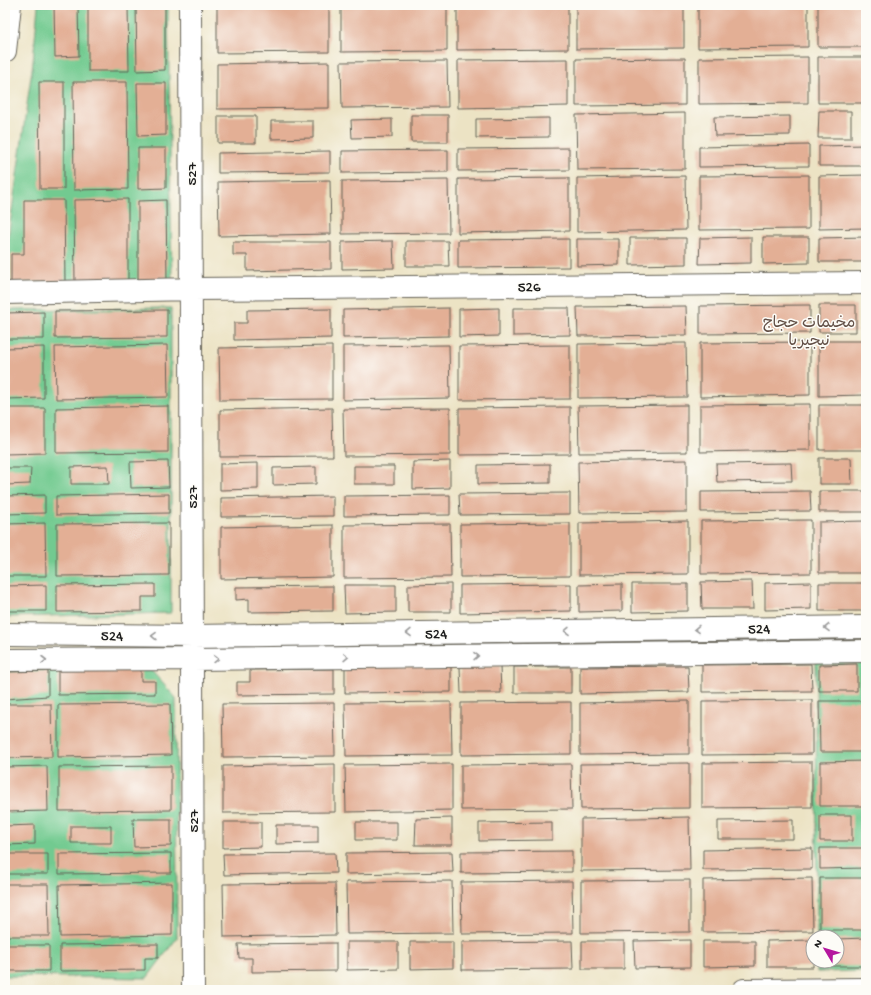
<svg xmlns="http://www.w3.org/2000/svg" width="871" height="995" font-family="'Gochi Hand','Playpen Sans Arabic',sans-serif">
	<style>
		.park { fill: #72ca90; stroke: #477356 }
		.building { fill: #e3af95 }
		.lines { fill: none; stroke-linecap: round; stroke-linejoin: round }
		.minor-casing { stroke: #656257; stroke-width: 24 }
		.minor { stroke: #fff; stroke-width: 22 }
		.oneway { stroke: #999 }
		.labels { text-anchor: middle; stroke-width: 3; stroke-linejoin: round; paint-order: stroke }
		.street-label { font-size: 15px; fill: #1c1c1c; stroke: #fdfcf7 }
		.neighbourhood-label { font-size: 16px; fill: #624f46; stroke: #fdfcf7 }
	</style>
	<rect width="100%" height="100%" fill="#fdfcf7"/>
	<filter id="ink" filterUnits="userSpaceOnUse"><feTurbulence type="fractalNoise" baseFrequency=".025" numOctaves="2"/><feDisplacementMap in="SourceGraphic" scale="8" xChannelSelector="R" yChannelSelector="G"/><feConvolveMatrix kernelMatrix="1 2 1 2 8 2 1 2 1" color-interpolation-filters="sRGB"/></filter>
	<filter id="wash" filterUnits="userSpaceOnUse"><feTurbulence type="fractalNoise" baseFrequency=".012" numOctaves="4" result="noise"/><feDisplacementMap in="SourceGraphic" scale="16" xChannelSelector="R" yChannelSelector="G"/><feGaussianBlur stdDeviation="0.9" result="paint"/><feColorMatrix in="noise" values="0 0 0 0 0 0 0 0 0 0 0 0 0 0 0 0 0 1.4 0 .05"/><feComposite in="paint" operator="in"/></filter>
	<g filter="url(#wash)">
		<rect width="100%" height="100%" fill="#ece3c4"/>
		<!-- park -->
		<path class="park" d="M38,5H168L172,284H5V260L33,62Z
			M171,308V613L5,617V310Z
			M816,661H866V971L817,972V961H837V937H817Z
			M149,668L176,698L177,938L147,978L5,976V670Z"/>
		<g id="blocks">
			<!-- building -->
			<path class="building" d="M54,5H78L79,56L55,57Z
				M88,5H128L129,71H88Z
				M136,5H165V70L137,71Z
				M217,5H329V52L217,53Z
				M341,5H447V51L341,52Z
				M457,5H568V49L457,50Z
				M576,5H684V48L576,49Z
				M698,5H808V47L698,48Z
				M818,5H866V47H818Z
				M808,57V103L699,104V58Z
				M818,57H866V103H818Z
				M685,58V105L576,106V59Z
				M568,59V106L458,108V60Z
				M447,61L448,107L342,108L341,62Z
				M329,62V108L217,109V64Z
				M39,82H64V189H40Z
				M73,82H127L128,189L74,190Z
				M137,83H166V135L138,136Z
				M819,111H851V138H818Z
				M685,113V169L577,170L576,115Z
				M411,115H448V142H411Z
				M218,116H256V143H218Z
				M790,116V135L715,136L714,117Z
				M549,118V137L476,138V119Z
				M392,119V137L352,138L351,120Z
				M271,121H313V138L271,139Z
				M809,145V166L699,167V147Z
				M866,145V166H819V146Z
				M138,148H166V188L138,189Z
				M569,148V170L458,171V149Z
				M448,150V172L342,173V151Z
				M330,151V172L218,173V153Z
				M809,175V229L699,230V176Z
				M866,175V228L819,229V176Z
				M685,176L686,230L577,232V178Z
				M569,178V231L458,233V179Z
				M330,180L331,234L219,236L218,182Z
				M448,180L449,233L342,234V181Z
				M128,199V282L75,283L74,200Z
				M24,200H64L65,282L11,283V254H24Z
				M166,200L167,281H138V201Z
				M751,237V263L699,264L700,238Z
				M763,237H809V263L763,264Z
				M866,237V262H819V238Z
				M630,238H686V264L630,265Z
				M569,239V267L458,268V240Z
				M577,239H619V265L577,266Z
				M393,241L394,268L342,269V242Z
				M406,241H448L449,266H406Z
				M233,242H331V269L247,271V255H233Z
				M810,305V333L700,334V306Z
				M819,305H856V332H819Z
				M686,306L687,335L578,336L577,307Z
				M449,308V336L343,338V310Z
				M499,308V336L459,337V309Z
				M513,308H569L570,335L513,336Z
				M331,309V338L234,340V323H247V310Z
				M167,310V337L55,338V311Z
				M44,312V339H5V313Z
				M819,341H866V395L819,396Z
				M810,342V395L700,397V343Z
				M686,343L687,397L578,398V344Z
				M167,345L168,397L56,399L55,347Z
				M449,345L450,398L343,400V346Z
				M570,345V399L459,400V346Z
				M332,346V399L220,400L219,348Z
				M44,347V398L5,399V348Z
				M810,404V450L700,452V405Z
				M687,405V452L579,453L578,406Z
				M819,405H866V450H819Z
				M168,406V452L56,453V408Z
				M570,407V454L459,455V408Z
				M5,408H45V453L5,454Z
				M332,408L333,456L220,457V410Z
				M450,408V455L344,456L343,409Z
				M819,458H851L852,484H819Z
				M687,460V512L579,513L578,462Z
				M168,461L169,487L131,488L130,462Z
				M450,461V488L413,489V462Z
				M258,463V489L220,490V464Z
				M791,463L792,481L717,482L716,464Z
				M550,464V483L478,484V465Z
				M108,466L109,484H71V467Z
				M354,466H394V484H354Z
				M316,467V484L273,485V468Z
				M5,468H31L30,484L5,485Z
				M810,491L811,511L701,512V492Z
				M819,491H866V512H819Z
				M570,493V514L460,515L459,494Z
				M169,494V513L56,515V496Z
				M45,495V513L5,514V496Z
				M450,495V515L344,516V496Z
				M333,496V516L221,517V498Z
				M811,520V573L701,574V521Z
				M688,521V574L579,575V523Z
				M866,521V573H819V522Z
				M45,523L46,576H5V524Z
				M169,523V575L57,576V524Z
				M570,523V576L460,577V524Z
				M450,524L451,577L344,578V525Z
				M333,525V577L221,579V527Z
				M752,581L753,609H702L701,582Z
				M811,582V609L765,610V583Z
				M819,583H866V611H819Z
				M155,584V597H142V611L57,612V585Z
				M451,584V612H408V585Z
				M571,584V611L460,613V585Z
				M622,584V611L579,612V585Z
				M632,584H688V611L632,612Z
				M46,585V611H5V586Z
				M344,585H396V612L345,613Z
				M333,586V611L249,612V599L236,600V587Z
				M811,664L812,691L702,692V665Z
				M857,664V691H819V665Z
				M451,666V692L345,693V667Z
				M500,666L501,693H461L460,667Z
				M688,666L689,692L580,694V667Z
				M514,667H571V693H514Z
				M58,669H141V681H155V694L58,695Z
				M334,669V694L237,695V682H250V670Z
				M48,671V696L5,699V672Z
				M812,700V754L702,755V701Z
				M689,701V754L580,755V703Z
				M819,701H866V752H820Z
				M451,702L452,755L346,756L345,703Z
				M571,702V754L461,755V703Z
				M334,703L335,756L223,757L222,704Z
				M5,704H51L52,757L5,758Z
				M170,704L171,755L58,757V705Z
				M866,761V806H820V762Z
				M812,762V807L702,808V763Z
				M689,763V808L581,809L580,764Z
				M335,764V812L223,813V766Z
				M452,764V810L346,812L345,765Z
				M571,764L572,809L461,810V765Z
				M47,766L48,811L5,812V767Z
				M171,766V810L59,811V767Z
				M820,815H852V841H820Z
				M689,817L690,870L581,871V819Z
				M452,818V845H415L416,819Z
				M133,819H171V846L134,847Z
				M793,820V839H718V821Z
				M223,822H261V847L223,848Z
				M356,822H397V840H356Z
				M552,822V840L479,841V823Z
				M35,825V844L5,845V826Z
				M276,825H318V843L276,844Z
				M71,826H111V843H71Z
				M812,848V869L703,870V850Z
				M820,848H866V868L820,869Z
				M572,851V872L461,873V852Z
				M452,852L453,872L346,874V853Z
				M171,853V873L59,874V854Z
				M335,853L336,873L224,875L223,854Z
				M5,854H48V874H5Z
				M812,878L813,931L703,932V880Z
				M820,878H866V930H820Z
				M690,880V932L581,933V881Z
				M452,881L453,933L347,934L346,882Z
				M572,881L573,933L462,934L461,882Z
				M172,883V935L60,937L59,885Z
				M335,883L336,935L224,937L223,884Z
				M5,884H48L49,936H5Z
				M866,938V966H820V961H837V939Z
				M690,940V967L635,968L634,941Z
				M813,940V967H767V941Z
				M572,941L573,969L462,970V942Z
				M582,941H624V969H582Z
				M703,941H755V966L703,967Z
				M347,942H398V969L347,970Z
				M410,942H453V968L410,969Z
				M336,943V971L252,972V958H239L238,944Z
				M158,944V958H145V970L60,971V945Z
				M5,945H49V971H5Z"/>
		</g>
	</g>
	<g filter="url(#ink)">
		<use href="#blocks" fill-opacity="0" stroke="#656257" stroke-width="1"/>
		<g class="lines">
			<!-- minor casing -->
			<g class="minor-casing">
				<path id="minor" d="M190,5L193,990
					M5,51L10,5
					M5,293L192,289L866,283
					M5,634L193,636L866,627
					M5,660L193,659L866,651
					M744,990L866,989"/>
			</g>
			<!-- minor -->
			<use href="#minor" class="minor"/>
		</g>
		<!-- one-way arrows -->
		<defs><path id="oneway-chevron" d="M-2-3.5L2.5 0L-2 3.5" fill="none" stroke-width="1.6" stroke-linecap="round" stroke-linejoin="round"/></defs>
		<g class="oneway">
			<use href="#oneway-chevron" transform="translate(827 628) rotate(179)"/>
			<use href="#oneway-chevron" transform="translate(697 629) rotate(179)"/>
			<use href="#oneway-chevron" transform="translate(567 631) rotate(179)"/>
			<use href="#oneway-chevron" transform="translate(409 633) rotate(179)"/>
			<use href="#oneway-chevron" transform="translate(154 636) rotate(-179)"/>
			<use href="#oneway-chevron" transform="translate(476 656) rotate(-1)"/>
			<use href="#oneway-chevron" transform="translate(346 657) rotate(-1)"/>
			<use href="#oneway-chevron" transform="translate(216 659) rotate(-1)"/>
			<use href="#oneway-chevron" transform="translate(44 660)"/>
		</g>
	</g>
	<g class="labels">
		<!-- street labels -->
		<g class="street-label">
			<text transform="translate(191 174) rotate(-90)" y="5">527</text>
			<text transform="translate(529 286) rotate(-1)" y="5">526</text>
			<text transform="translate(192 497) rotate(-90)" y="5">527</text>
			<text transform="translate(759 628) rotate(-1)" y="5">524</text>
			<text transform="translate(436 633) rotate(-1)" y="5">524</text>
			<text transform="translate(112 635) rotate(1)" y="5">524</text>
			<text transform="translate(193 821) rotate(-90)" y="5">527</text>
		</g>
		<!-- neighbourhood labels -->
		<g class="neighbourhood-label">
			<text x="809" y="327">مخيمات حجاج<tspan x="809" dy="18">نيجيريا</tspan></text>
		</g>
	</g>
	<!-- margin -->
	<rect width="871" height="995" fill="none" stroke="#fdfcf7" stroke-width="20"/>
	<!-- north arrow -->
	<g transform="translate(825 949) rotate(308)"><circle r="19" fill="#fdfcf7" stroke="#a3a29f"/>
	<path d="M0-3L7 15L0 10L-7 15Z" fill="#b5179e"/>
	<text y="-6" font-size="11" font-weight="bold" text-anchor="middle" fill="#1c1c1c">N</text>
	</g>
</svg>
